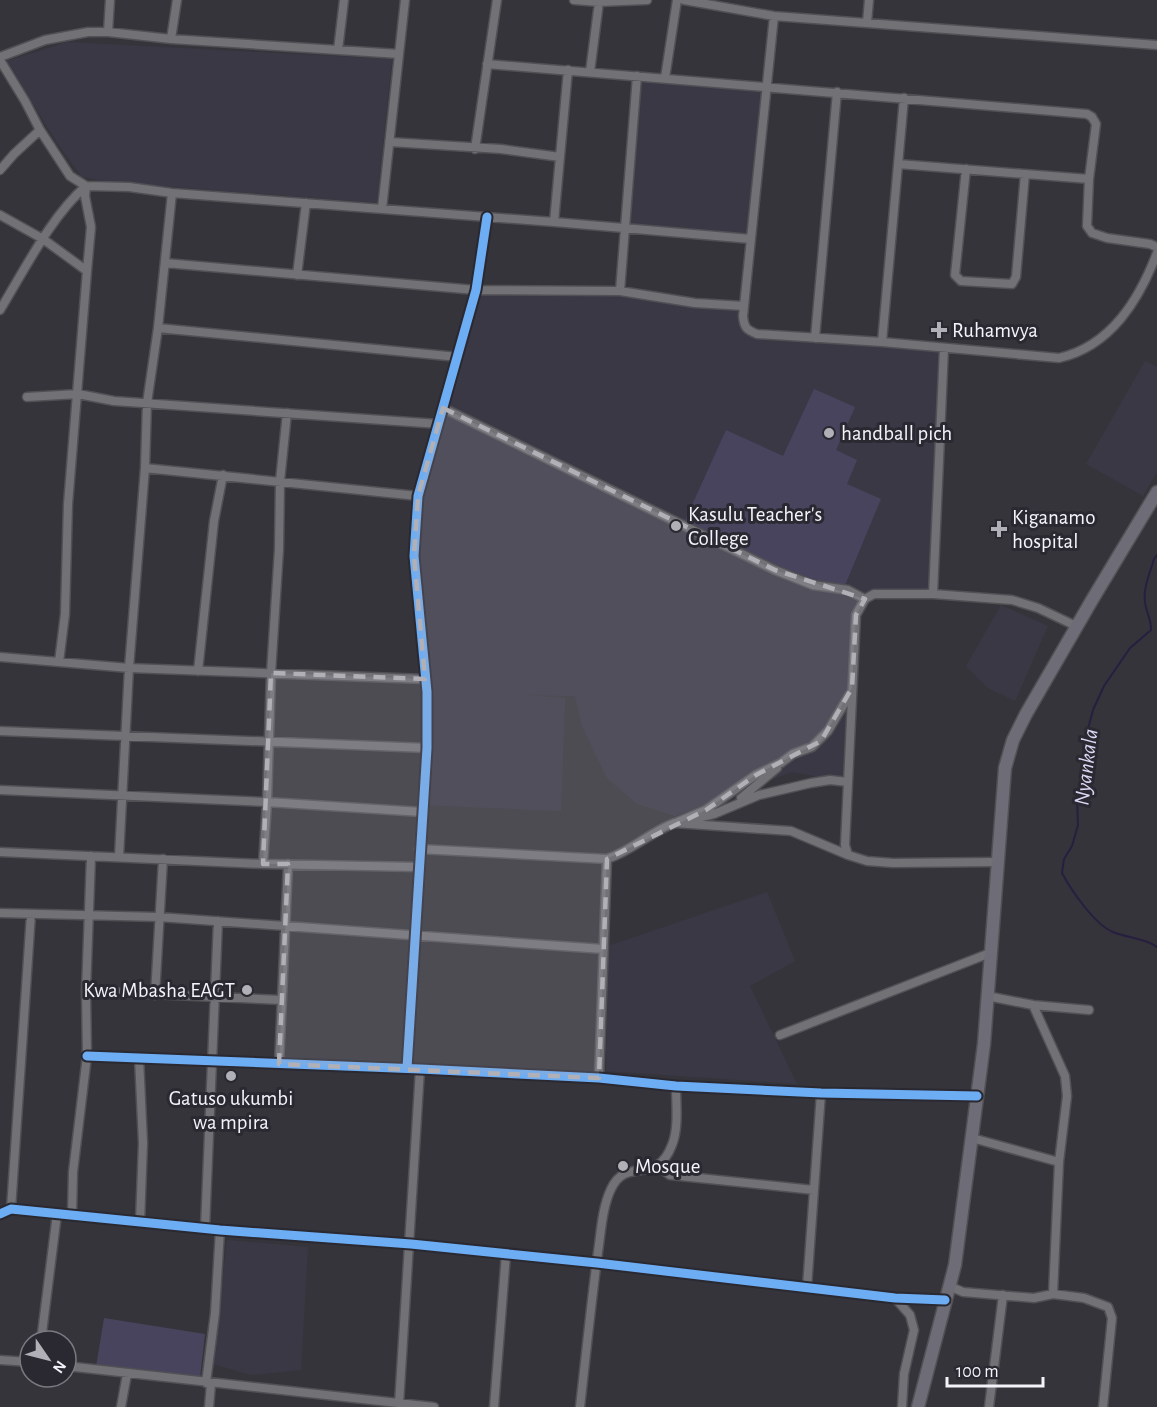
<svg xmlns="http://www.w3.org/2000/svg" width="1157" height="1407" font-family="'Alegreya Sans',sans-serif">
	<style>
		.built { fill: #3b3846 }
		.green { fill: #48445d }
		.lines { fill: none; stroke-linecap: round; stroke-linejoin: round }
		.stream { stroke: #271f40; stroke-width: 2 }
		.minor-casing { stroke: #515055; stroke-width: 11 }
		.highway-casing { stroke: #515055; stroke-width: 15 }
		.minor { stroke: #717176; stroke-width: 8 }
		.highway { stroke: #6e6c76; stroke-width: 12 }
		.cycleway-casing { stroke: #2a2932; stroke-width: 13 }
		.cycleway { stroke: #6dadf4; stroke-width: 9 }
		.marked { fill: #b1b0b7; fill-opacity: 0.2; stroke: #b1b0b7; stroke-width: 4.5; stroke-dasharray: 12 8; stroke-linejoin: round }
		.poi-dot { fill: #b1b0b7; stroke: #2a2932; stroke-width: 2 }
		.labels { text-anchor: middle; stroke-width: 6; stroke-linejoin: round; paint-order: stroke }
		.poi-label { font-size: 21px; fill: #f4f3fa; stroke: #2a2932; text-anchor: start }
		.water-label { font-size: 22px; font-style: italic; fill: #dcd8f4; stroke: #2a2932 }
	</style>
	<rect width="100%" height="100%" fill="#35343a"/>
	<!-- built -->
	<path class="built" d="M67,42L392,59L377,203L111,182L82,177L57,143L7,61Z
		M638,76L765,87L750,238L627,228Z
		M476,289L620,290L744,306L748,330L944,348L933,594L874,593L856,615L849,782L792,772L675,816L637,804L607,778L582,726L575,696L526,695L565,698L561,811L423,805L427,748L414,556L418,496Z
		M1145,361L1157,367V472L1143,496L1086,464Z
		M1001,605L1048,626L1015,701L988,688L966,666Z
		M767,892L795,961L750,986L797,1084L606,1071L608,946Z
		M227,1240L308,1247L301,1370L251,1375L213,1364Z"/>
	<!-- green -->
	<path class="green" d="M814,389L855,407L836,450L857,460L847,484L881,499L843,590L816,586L683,525L726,430L783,456Z
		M104,1318L205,1334L200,1378L96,1367Z"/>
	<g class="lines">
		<!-- stream -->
		<path class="stream" d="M1157,555L1154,559C1150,573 1143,588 1145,602C1146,613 1151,617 1151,630L1130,648L1104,686L1093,710L1084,744L1082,783L1077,800L1078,825L1072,846L1064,859L1062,873C1071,890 1095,925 1113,932C1127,938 1145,938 1157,947"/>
		<!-- minor casing -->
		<g class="minor-casing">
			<path id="minor" d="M574,0L599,2L647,0
				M684,0L774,16L1157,45
				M774,16L743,316C744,328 747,330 757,334L882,342L1059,358C1111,346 1139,300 1157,253
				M867,23L869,0
				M108,32L110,0
				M171,39L177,0
				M338,50L344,0
				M0,57L45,40L88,32H108L171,39L399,54
				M0,60L25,101L40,130
				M487,64L1087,114L1092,117L1096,124L1089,179L1087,226L1092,233L1107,238L1150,244L1157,247
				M590,72L599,2
				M665,78L677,0
				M390,142L501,149L560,157
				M475,149L497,0
				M898,164L1089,179
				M966,169L955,275L961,281L1012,284L1016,277L1025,174
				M0,170L14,154L40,130L70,176L86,186L85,196L91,227L87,271
				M382,209L405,0
				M0,215L43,239L87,271L68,504L65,614L59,662
				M554,222L568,70
				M165,263L476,290L620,291L695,303L744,306
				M297,275L306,203
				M620,291L637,76
				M0,310C24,271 51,216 86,186L129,187L172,193L554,222L751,239
				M158,328L458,357
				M815,338L837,92
				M882,342L904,98
				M27,397L78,394L114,401L439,424
				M443,408L775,570L813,585L848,590L865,599
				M145,468L418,496
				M933,594L944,348
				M0,657L129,668L425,679
				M198,671L214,521L223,475
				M0,731L427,748
				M0,790L267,802L422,812
				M741,798L777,768
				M693,819L714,814L759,795L811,783L830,780L848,782
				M678,822L706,810L756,775L781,763L793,754L812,747L828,731L850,694
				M419,849L607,859C632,851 650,832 675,823L791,831L848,855
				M0,852L263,864L418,867
				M119,857L129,668L145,468L147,403L158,328L172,193
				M997,862L893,863L867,861L848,855L845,845L856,615L865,599L874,594H933L1012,600L1038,608L1076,626
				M263,864L267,802L271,673L279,549L280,481L287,413
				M0,913L159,917L603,949
				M86,991L282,1000
				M155,995L163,859
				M987,996L1033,1005L1089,1010
				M1033,1005L1065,1076L1067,1096L1059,1162L1053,1294
				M780,1035L990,953
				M87,1056L420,1069L599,1078L676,1086L821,1093L977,1096
				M139,1058L143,1143L140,1222
				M279,1064L288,864
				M407,1068L427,748V692L414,556L418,496L476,290L487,217
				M599,1078L607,859
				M972,1138L1059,1162
				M658,1166L670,1175L814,1190
				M11,1209L31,914
				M0,1214L11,1209L220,1230L411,1244L597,1263L895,1298L945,1300
				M72,1215L73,1172L87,1056L86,991L91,856
				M205,1228L218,921
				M949,1286L963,1292L1034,1298L1053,1294L1084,1298L1108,1307L1112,1318L1103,1407
				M807,1287L821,1093
				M895,1298L910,1315L914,1330L904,1374L902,1407
				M41,1341L57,1214
				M0,1360L30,1362
				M66,1366L434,1407
				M206,1383L215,1313L220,1230
				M399,1404L420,1069
				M121,1407L127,1374
				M209,1407L211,1384
				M494,1407L506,1254
				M580,1407C586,1355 591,1304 598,1252C601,1232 602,1208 611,1189C627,1155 656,1187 672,1145C679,1128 676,1104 676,1086
				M989,1407L1003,1295"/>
		</g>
		<!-- highway casing -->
		<g class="highway-casing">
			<path id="highway" d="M918,1407L955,1265L984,1044L1005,768L1013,740L1026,714L1092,600L1157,492"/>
		</g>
		<!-- minor -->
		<use href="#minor" class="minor"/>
		<!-- highway -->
		<use href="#highway" class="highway"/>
		<!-- cycleway casing -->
		<g class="cycleway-casing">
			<path id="cycleway" d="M87,1056L420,1069L599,1078L676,1086L821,1093L977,1096
				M407,1068L427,748V692L414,556L418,496L476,290L487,217
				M0,1214L11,1209L220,1230L411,1244L597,1263L895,1298L945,1300"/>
		</g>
		<!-- cycleway -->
		<use href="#cycleway" class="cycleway"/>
	</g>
	<!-- marked area -->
	<path class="marked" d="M443,408L775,570L865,599L856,615L852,688L821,741L756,775L706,810L607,859L599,1078L279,1064L288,864H263L271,673L425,679L414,556L418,496Z"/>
	<!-- markers -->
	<g class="poi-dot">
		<path d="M936 321h6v6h6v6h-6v6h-6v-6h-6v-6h6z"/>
		<circle cx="829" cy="433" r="6"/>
		<circle cx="676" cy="526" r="6"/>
		<path d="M996 520h6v6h6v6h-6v6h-6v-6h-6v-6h6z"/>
		<circle cx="247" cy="990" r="6"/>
		<circle cx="231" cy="1076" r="6"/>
		<circle cx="623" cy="1166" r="6"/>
	</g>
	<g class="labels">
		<!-- poi labels -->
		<g class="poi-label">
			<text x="952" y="337">Ruhamvya</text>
			<text x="841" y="440">handball pich</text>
			<text x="688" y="521">Kasulu Teacher's<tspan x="688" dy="24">College</tspan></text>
			<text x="1012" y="524">Kiganamo<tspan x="1012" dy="24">hospital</tspan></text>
			<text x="235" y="997" text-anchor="end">Kwa Mbasha EAGT</text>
			<text x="231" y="1105" text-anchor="middle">Gatuso ukumbi<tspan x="231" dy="24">wa mpira</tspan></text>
			<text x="635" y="1173">Mosque</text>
		</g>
		<!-- water labels -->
		<g class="water-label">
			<text transform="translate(1085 767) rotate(-83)" y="8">Nyankala</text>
		</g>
	</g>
	<!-- north arrow -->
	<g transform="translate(48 1359) rotate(125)"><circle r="28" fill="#2a2932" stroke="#7b7a82" stroke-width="1.5"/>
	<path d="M0-4.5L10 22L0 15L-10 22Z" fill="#b1b0b7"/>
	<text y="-9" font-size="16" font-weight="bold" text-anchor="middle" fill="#f4f3fa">N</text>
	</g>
	<!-- scale -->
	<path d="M947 1377v9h96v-9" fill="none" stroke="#f4f3fa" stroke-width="3"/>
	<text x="956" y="1377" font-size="18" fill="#f4f3fa" stroke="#2a2932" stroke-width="4.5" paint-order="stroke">100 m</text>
</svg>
